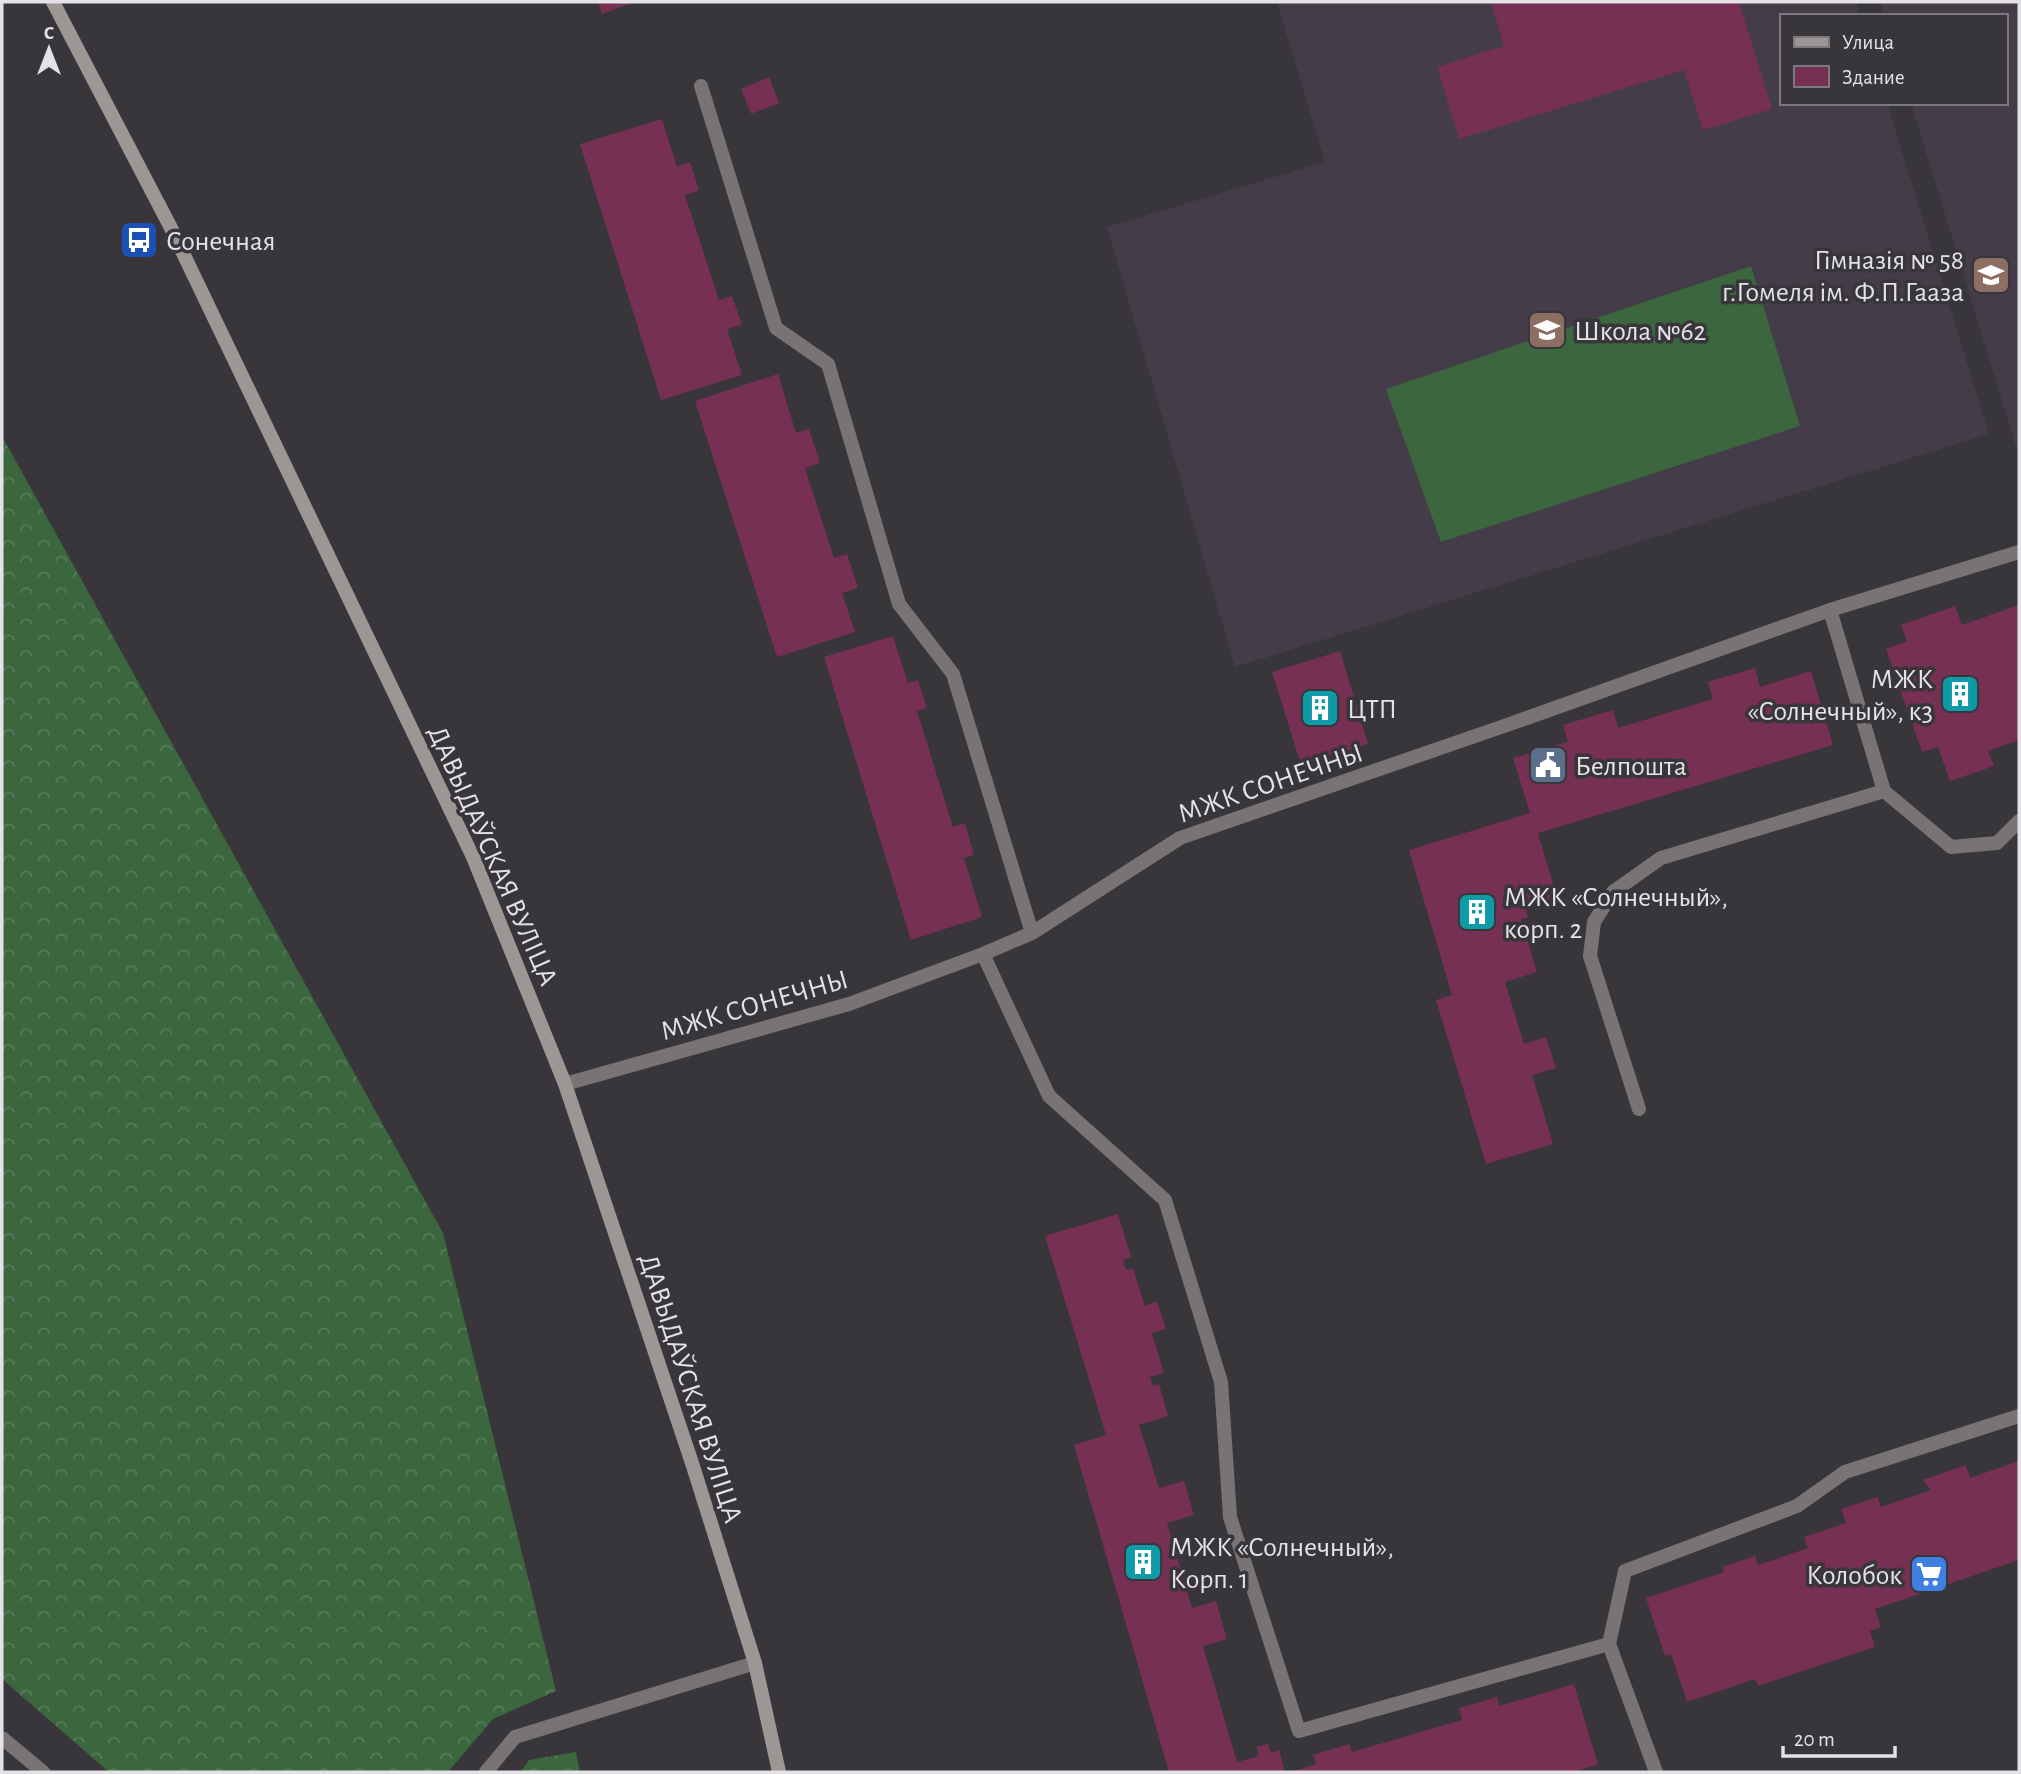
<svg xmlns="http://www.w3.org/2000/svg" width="2021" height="1774" font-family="'Alegreya Sans',sans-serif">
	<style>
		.built { fill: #443d49 }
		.forest { fill: url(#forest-crowns) }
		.pitch { fill: #3b663e }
		.building { fill: #763054 }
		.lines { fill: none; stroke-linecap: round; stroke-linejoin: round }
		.lane { stroke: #787473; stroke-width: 14 }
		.street { stroke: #787473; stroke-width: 14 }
		.secondary { stroke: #9c9695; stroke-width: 14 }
		.labels { text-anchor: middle; stroke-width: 7; stroke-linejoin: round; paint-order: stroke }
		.poi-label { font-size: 28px; fill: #e4e2e6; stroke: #38353b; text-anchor: start }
		.street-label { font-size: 28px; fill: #e4e2e6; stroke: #38353b }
	</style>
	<defs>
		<pattern id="forest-crowns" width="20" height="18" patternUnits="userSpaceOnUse" patternTransform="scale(1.75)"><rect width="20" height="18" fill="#3b663e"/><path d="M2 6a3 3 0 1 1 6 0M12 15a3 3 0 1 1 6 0" fill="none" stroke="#577c5a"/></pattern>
	</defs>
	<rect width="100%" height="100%" fill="#38353b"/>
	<!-- built -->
	<path class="built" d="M1277,2H1856L1860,16H1781V103H1887L1989,434L1235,667L1107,227L1325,162Z
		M1880,2H2019V449L2016,447L1911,103H2005V16H1884Z"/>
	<!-- forest -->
	<path class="forest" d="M2,436L443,1233L556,1691L493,1719L448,1772H109L2,1679Z
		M576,1752L580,1772H521L529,1760Z"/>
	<!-- pitch -->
	<path class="pitch" d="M1751,266L1800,426L1441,542L1386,389Z"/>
	<!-- building -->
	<path class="building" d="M598,2H635L602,14Z
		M1491,2H1739L1772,109L1703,130L1684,70L1459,139L1437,67L1504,46Z
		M769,77L779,103L751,114L741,89Z
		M662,119L677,167L690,162L699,190L685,195L719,300L732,296L742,325L727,329L742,375L661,400L580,144Z
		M778,374L796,433L809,429L820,463L805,468L834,558L847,554L858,588L842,593L855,632L777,657L695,401Z
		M2019,605V740L1988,751L1994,766L1950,781L1938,747L1922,752L1886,649L1907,641L1901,625L1955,606L1962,625Z
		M893,636L908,683L918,680L927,708L917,711L953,827L965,823L974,855L964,858L982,917L911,940L824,657Z
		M1340,651L1368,744L1301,765L1272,672Z
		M1755,668L1760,687L1811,671L1833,745L1538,833L1557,897L1525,907L1528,917L1521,919L1537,972L1505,982L1524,1044L1546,1037L1556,1068L1532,1075L1553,1144L1486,1164L1436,1000L1452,995L1409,850L1530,813L1513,758L1568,742L1563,725L1613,710L1618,728L1713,699L1708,682Z
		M1118,1214L1131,1257L1123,1260L1126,1270L1133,1268L1145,1306L1157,1301L1166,1329L1152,1333L1164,1373L1150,1377L1153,1386L1159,1384L1168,1416L1139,1425L1159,1488L1184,1481L1194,1515L1167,1523L1192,1608L1216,1601L1227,1639L1203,1646L1237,1762L1259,1756L1256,1747L1268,1744L1271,1753L1279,1750L1285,1772H1169L1074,1445L1106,1435L1045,1236Z
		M2019,1461V1560L1875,1609L1881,1627L1870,1631L1875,1647L1758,1686L1755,1679L1687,1702L1671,1654L1665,1656L1646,1598L1724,1572L1722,1567L1755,1556L1758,1565L1808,1548L1804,1537L1846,1523L1841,1509L1878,1497L1881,1507L1931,1490L1923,1480L1966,1465L1970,1478Z
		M1574,1684L1598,1765L1572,1772H1291L1316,1764L1313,1755L1349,1744L1352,1752L1462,1720L1459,1708L1497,1697L1499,1706Z"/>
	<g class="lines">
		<!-- lane -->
		<path class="lane" d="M701,86L776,328L828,364L899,604L953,674L1032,933
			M1830,610L2019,552
			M983,954L1049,1096L1165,1200L1221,1382L1230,1517L1299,1731L1609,1644
			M565,1084L849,1004L983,954L1032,933L1180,838L1507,725L1830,610L1884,791L1951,847L1997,843L2019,821
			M1639,1109L1590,956L1594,922L1613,892L1661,858L1884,791
			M1656,1772L1609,1644L1625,1571L1797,1506L1845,1472L2019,1416"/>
		<!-- street -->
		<path class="street" d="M2,1738L43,1772
			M486,1772L515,1737L755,1663"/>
		<!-- secondary -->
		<path class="secondary" d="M53,2L170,226L473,857L565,1084L692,1463L755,1663L779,1772"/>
	</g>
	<!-- icons -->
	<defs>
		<g id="bus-square" transform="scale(2.0125)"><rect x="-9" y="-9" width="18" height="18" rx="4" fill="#1a4fb4" stroke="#38353b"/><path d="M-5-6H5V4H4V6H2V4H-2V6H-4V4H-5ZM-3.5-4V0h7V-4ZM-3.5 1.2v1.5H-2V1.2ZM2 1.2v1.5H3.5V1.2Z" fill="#fff"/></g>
		<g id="school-square" transform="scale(2.0125)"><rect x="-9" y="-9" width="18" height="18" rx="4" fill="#8d6e63" stroke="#38353b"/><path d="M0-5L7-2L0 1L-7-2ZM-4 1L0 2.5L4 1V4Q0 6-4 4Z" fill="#fff"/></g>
		<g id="building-square" transform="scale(2.0125)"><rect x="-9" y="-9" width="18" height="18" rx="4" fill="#0f9aa8" stroke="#38353b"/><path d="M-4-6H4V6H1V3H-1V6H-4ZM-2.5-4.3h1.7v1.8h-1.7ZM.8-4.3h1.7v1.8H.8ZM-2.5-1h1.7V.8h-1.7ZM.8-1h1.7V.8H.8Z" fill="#fff"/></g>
		<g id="civic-square" transform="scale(2.0125)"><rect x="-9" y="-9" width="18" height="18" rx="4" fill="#5c6f8a" stroke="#38353b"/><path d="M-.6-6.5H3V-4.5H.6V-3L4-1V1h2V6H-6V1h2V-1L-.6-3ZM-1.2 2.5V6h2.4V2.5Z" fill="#fff"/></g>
		<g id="supermarket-square" transform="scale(2.0125)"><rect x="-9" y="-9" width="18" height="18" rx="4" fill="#3f7fe0" stroke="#38353b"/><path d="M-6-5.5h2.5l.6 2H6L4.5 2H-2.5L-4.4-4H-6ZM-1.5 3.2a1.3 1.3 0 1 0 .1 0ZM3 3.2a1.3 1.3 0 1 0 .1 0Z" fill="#fff"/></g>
	</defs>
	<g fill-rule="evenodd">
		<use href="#bus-square" x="139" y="240"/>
		<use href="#school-square" x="1991" y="275"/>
		<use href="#school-square" x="1547" y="330"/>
		<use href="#building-square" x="1960" y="694"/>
		<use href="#building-square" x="1320" y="708"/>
		<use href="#civic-square" x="1548" y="765"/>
		<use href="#building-square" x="1477" y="912"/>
		<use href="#building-square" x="1143" y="1562"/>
		<use href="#supermarket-square" x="1929" y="1574"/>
	</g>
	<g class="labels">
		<!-- poi labels -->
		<g class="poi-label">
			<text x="166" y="250">Сонечная</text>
			<text x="1964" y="269" text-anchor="end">Гімназія № 58<tspan x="1964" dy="32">г.Гомеля ім. Ф.П.Гааза</tspan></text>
			<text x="1574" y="340">Школа №62</text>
			<text x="1933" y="688" text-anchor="end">МЖК<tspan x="1933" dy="32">«Солнечный», к3</tspan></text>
			<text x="1347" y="718">ЦТП</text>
			<text x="1575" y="775">Белпошта</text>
			<text x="1504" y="906">МЖК «Солнечный»,<tspan x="1504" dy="32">корп. 2</tspan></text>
			<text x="1170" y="1556">МЖК «Солнечный»,<tspan x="1170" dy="32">Корп. 1</tspan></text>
			<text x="1902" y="1584" text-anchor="end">Колобок</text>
		</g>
		<!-- street labels -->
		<g class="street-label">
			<text transform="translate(1270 782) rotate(-19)" y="10">МЖК СОНЕЧНЫ</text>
			<text transform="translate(494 855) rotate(66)" y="10">ДАВЫДАЎСКАЯ ВУЛІЦА</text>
			<text transform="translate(754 1004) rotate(-16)" y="10">МЖК СОНЕЧНЫ</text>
			<text transform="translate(692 1388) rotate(72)" y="10">ДАВЫДАЎСКАЯ ВУЛІЦА</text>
		</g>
	</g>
	<!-- border -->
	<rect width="2021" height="1774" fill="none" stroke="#e4e2e6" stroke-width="7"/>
	<!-- legend -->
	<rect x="1780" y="14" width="228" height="91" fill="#38353b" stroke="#7d7a7f" stroke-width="2"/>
	<rect x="1794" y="37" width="35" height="10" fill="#9c9695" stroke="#7d7a7f" stroke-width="2"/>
	<text x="1842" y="49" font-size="21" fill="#e4e2e6">Улица</text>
	<rect x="1794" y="66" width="35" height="21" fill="#763054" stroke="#7d7a7f" stroke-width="2"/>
	<text x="1842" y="84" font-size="21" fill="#e4e2e6">Здание</text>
	<!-- north arrow -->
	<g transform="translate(49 49)" stroke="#38353b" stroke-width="5" paint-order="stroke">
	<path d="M0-5L12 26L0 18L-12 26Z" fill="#e4e2e6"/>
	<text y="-10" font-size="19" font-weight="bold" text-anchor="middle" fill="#e4e2e6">С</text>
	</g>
	<!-- scale -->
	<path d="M1783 1746v10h112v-10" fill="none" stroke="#e4e2e6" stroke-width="3.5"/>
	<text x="1794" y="1746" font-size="21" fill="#e4e2e6" stroke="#38353b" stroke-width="5" paint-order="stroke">20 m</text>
</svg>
